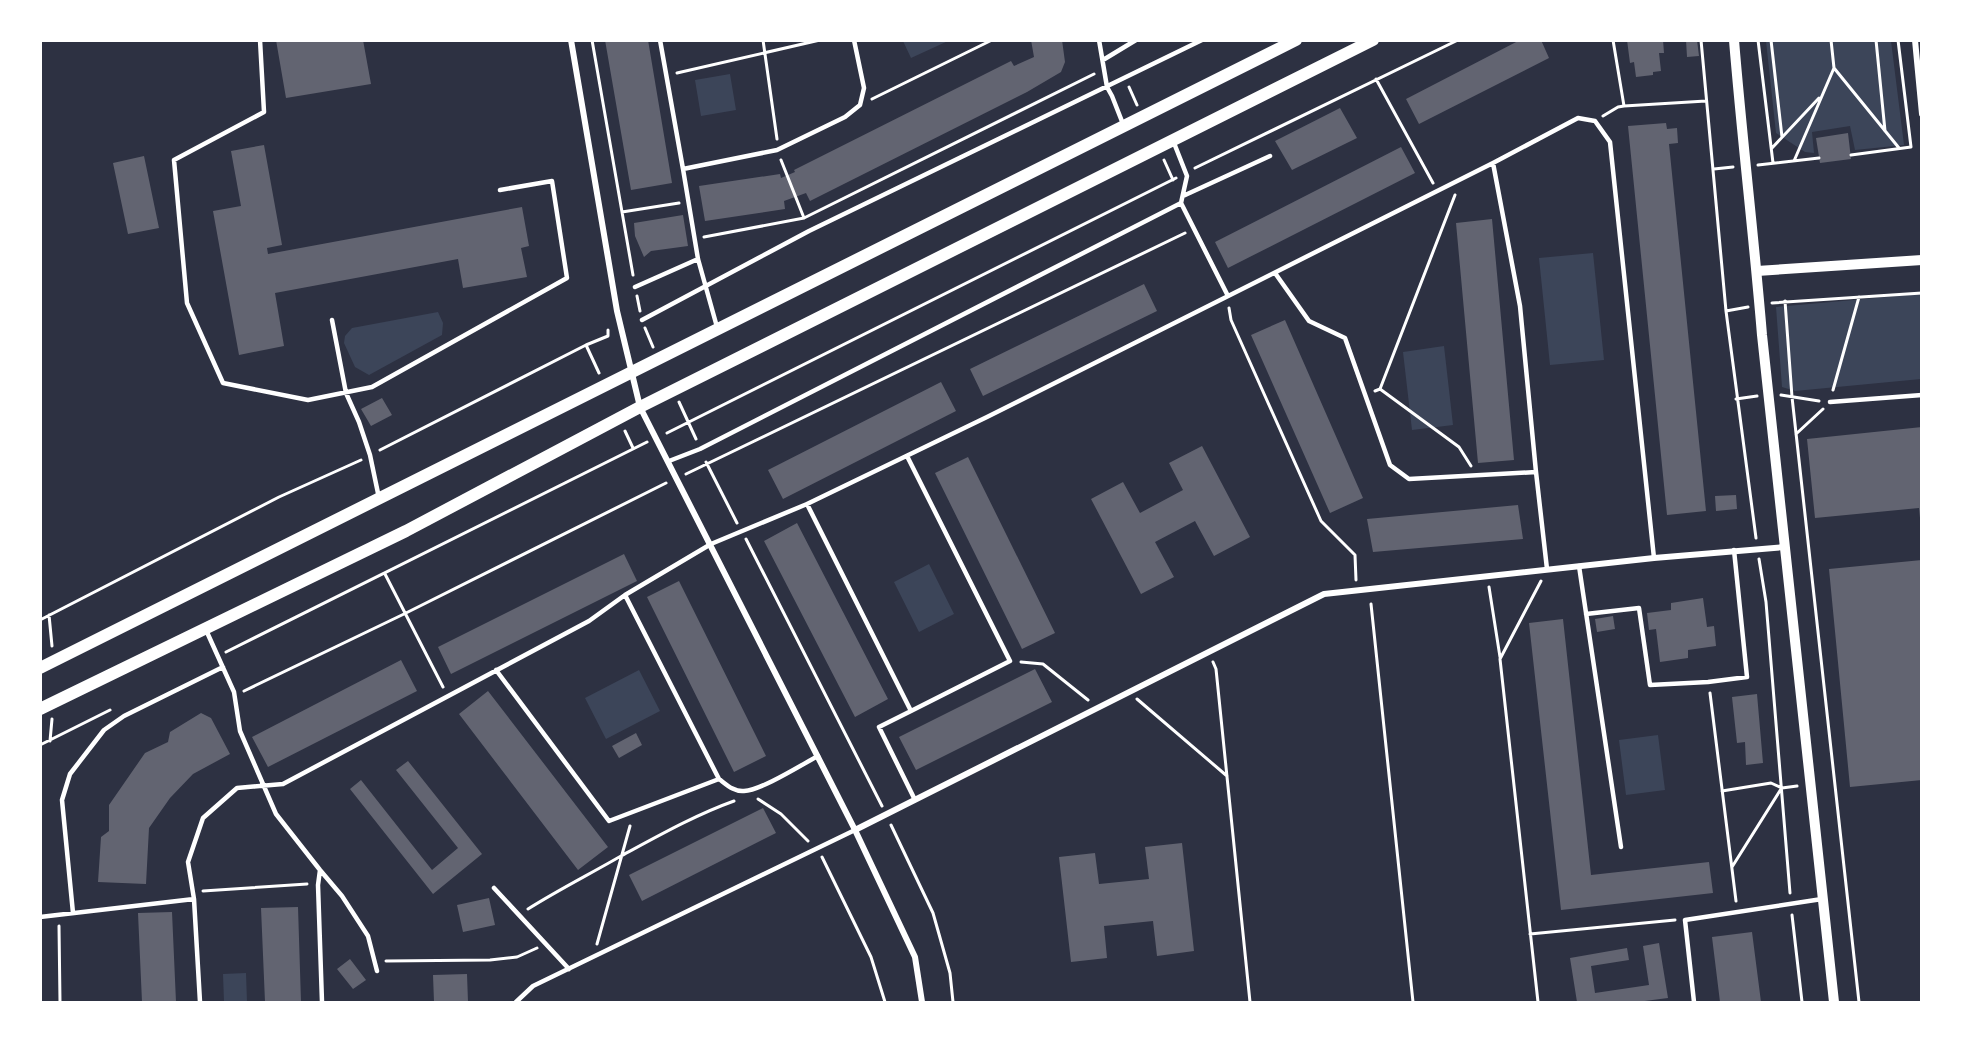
<svg xmlns="http://www.w3.org/2000/svg" width="1962" height="1043" font-family="'Alegreya Sans',sans-serif">
	<style>
		.green { fill: #3c4559 }
		.building { fill: #626471 }
		.lines { fill: none; stroke-linecap: round; stroke-linejoin: round }
		.path { stroke: #fff; stroke-width: 3 }
		.service { stroke: #fff; stroke-width: 4.5 }
		.minor { stroke: #fff; stroke-width: 6 }
		.tertiary { stroke: #fff; stroke-width: 10 }
		.secondary { stroke: #fff; stroke-width: 12 }
	</style>
	<rect width="100%" height="100%" fill="#2d3142"/>
	<!-- green -->
	<path class="green" d="M903,41H948L911,58Z
		M1766,41H1891L1904,145L1855,150L1850,126L1812,132L1814,153L1805,152L1776,133Z
		M730,74L736,110L701,116L695,80Z
		M1593,253L1604,360L1550,365L1539,258Z
		M1921,294V379L1795,391L1782,387L1776,307Z
		M438,312L443,323L442,335L369,375L355,367L344,343L345,336L352,328Z
		M1444,346L1453,425L1412,430L1403,352Z
		M929,564L954,614L919,632L894,582Z
		M639,670L660,711L606,739L585,698Z
		M1658,735L1665,790L1626,795L1619,740Z
		M246,973L247,1002H224L223,974Z"/>
	<!-- building -->
	<path class="building" d="M276,40H363L371,84L286,98Z
		M605,40H648L672,183L631,190Z
		M1031,40H1062L1065,62L1061,72L1027,92L810,201L806,193L784,201L785,209L705,221L699,186L780,174L781,178L795,172L794,170L1011,61L1014,66L1034,57Z
		M1520,40H1541L1549,58L1419,124L1406,99Z
		M1627,40H1663L1664,53H1659L1661,71L1653,72V75L1636,77L1634,62L1630,63Z
		M1686,40H1697L1699,56L1687,57Z
		M1340,108L1357,138L1292,170L1275,141Z
		M1666,123L1667,129L1677,128L1678,143L1669,144L1706,511L1667,515L1628,126Z
		M1848,133L1851,159L1820,163L1816,138Z
		M264,145L282,245L267,248L268,254L522,207L529,246L521,248L527,277L463,288L458,259L275,293L284,346L239,355L213,211L241,206L231,151Z
		M1401,147L1415,173L1228,268L1215,242Z
		M144,156L159,228L128,234L113,163Z
		M683,215L688,246L651,251L644,257L635,236L634,223Z
		M1492,219L1514,460L1478,463L1456,223Z
		M1144,284L1157,311L983,396L970,369Z
		M1285,320L1363,498L1330,513L1251,335Z
		M941,382L956,411L783,499L768,470Z
		M382,398L392,415L371,426L361,409Z
		M1922,427V518H1920L1919,508L1815,518L1807,439Z
		M1202,446L1250,537L1214,556L1195,521L1155,542L1174,577L1141,594L1091,499L1123,482L1140,513L1183,490L1169,463Z
		M968,457L1055,633L1022,649L935,473Z
		M1736,495L1737,509L1716,511L1715,496Z
		M1518,505L1523,539L1373,552L1367,519Z
		M797,523L888,699L855,717L764,541Z
		M624,554L637,581L451,674L438,647Z
		M1922,560V780L1850,787L1829,569Z
		M679,581L766,756L734,772L647,597Z
		M1703,598L1707,627L1714,626L1716,646L1688,650V658L1660,662L1656,629L1649,630L1647,613L1671,610V603Z
		M1613,616L1615,629L1597,632L1595,619Z
		M1563,619L1591,875L1709,862L1713,893L1561,910L1529,623Z
		M401,660L417,691L268,767L252,737Z
		M1035,669L1052,702L916,770L899,737Z
		M488,691L608,847L578,870L459,714Z
		M1757,694L1763,763L1746,765L1745,742L1737,743L1732,697Z
		M201,713L211,718L230,754L193,774L170,798L149,828L146,884L98,882L101,837L109,831V805L145,753L168,742L170,732Z
		M636,733L642,745L619,758L612,746Z
		M408,761L482,854L433,894L350,789L361,780L432,870L458,848L396,770Z
		M763,808L776,833L642,901L629,875Z
		M1182,843L1194,951L1157,956L1153,921L1104,926L1107,958L1071,962L1059,857L1095,853L1099,884L1149,879L1145,847Z
		M489,898L495,925L463,932L457,905Z
		M298,907L301,1002H265L261,908Z
		M172,912L176,1002H142L138,913Z
		M1752,932L1761,1002H1720L1712,937Z
		M1659,943L1668,998L1637,1002H1577L1570,958L1627,948L1629,960L1591,966L1595,993L1649,985L1643,946Z
		M350,959L366,980L353,989L337,969Z
		M467,974L468,1002H434L433,975Z"/>
	<g class="lines">
		<!-- path -->
		<path class="path" d="M592,40L633,275
			M763,40L777,139
			M1613,40L1624,106
			M1701,40L1726,311L1756,538
			M1758,40L1773,163
			M1771,40L1782,137
			M1876,40L1885,131
			M1834,68L1899,148
			M677,73L820,40
			M1376,79L1433,183
			M1129,87L1137,105
			M872,99L992,40
			M1603,116L1618,107L1624,106L1706,101
			M1772,148L1819,98
			M1851,155L1911,147L1898,40
			M781,160L804,218
			M1164,160L1173,180
			M1794,161L1834,68L1831,40
			M1758,165L1819,158
			M1195,168L1458,40
			M1714,169L1733,167
			M622,212L679,203
			M704,237L804,218L1094,74
			M637,296L640,311
			M1785,301L1792,397L1859,1002
			M1772,303L1922,293
			M1229,308L1231,320L1321,521L1355,555L1356,580
			M1726,311L1748,307
			M645,328L653,347
			M586,345L599,373
			M1380,389L1459,447L1471,466
			M1833,390L1859,297
			M1375,391L1380,389L1455,195
			M1781,395L1819,401
			M1736,399L1757,396
			M679,402L696,439
			M625,431L633,448
			M667,433L1176,178
			M1796,434L1823,409
			M380,450L586,345L608,336V330
			M706,462L737,523
			M686,474L1185,233
			M746,539L882,806
			M1759,559L1766,602L1790,893
			M385,574L443,687
			M1489,587L1500,657
			M1371,604L1413,1002
			M49,615L52,646
			M40,620L279,497L361,460
			M226,652L647,442
			M1021,662L1043,664L1088,700
			M1213,662L1216,669L1250,1002
			M244,691L404,614L666,483
			M1710,693L1736,901
			M1137,699L1227,776
			M50,741L52,719
			M40,745L110,710
			M1722,791L1771,783L1782,788L1797,786
			M758,799L781,814L808,841
			M891,825L933,913L950,973L953,1002
			M822,857L871,957L885,1002
			M1732,867L1781,789
			M203,891L307,884
			M528,909C558,890 590,874 621,856C658,836 695,815 734,801
			M1792,915L1802,1002
			M59,926L60,1002
			M1530,934L1675,920
			M597,944L630,826
			M386,961L490,960L517,957L537,948
			M1538,1002L1500,659L1541,581"/>
		<!-- service -->
		<path class="service" d="M260,40L264,112L174,160L187,303L223,383L308,400L372,387L567,278L552,181L500,190
			M660,40L683,169L777,150L845,117L860,105L864,88L854,40
			M1099,40L1107,87L1112,96L1123,124
			M1103,60L1136,40
			M1174,143L1187,176L1181,203L1228,296
			M1493,163L1520,306L1536,472
			M683,169L698,259L717,327
			M1183,196L1270,156
			M1275,273L1309,321L1345,338L1390,465L1409,479L1536,472L1547,569
			M635,287L698,259
			M332,320L346,393L359,422L370,455L379,498
			M642,320L809,231L1202,40
			M1830,402L1922,395
			M669,461L700,449L1181,203
			M807,504L911,711L1010,661L907,456
			M1579,566L1621,847
			M625,595L719,779C727,785 734,792 744,791C762,790 801,765 818,756
			M1586,614L1639,608L1650,685L1708,682L1747,677L1734,550
			M206,630L234,692L240,731L276,814L320,870L342,896L368,936L377,971
			M496,670L609,821L719,779
			M911,711L879,727L915,800
			M320,870L318,885L322,1002
			M494,888L569,969
			M194,899L200,1002
			M73,913L62,800L70,774L104,730L124,716L223,667
			M40,917L194,899L188,862L203,818L237,788L283,784L589,621L625,595L711,544L807,504L987,417L1493,163L1578,118L1595,121L1610,142L1654,558
			M516,1002L533,986L855,830
			M1694,1002L1685,920L1822,899"/>
		<!-- minor -->
		<path class="minor" d="M571,40L617,311L640,407L855,830L915,957L922,1002
			M1915,40L1922,114
			M855,830L1324,594L1654,558L1785,547"/>
		<!-- tertiary -->
		<path class="tertiary" d="M1734,40C1742,139 1754,237 1762,335L1834,1002
			M1757,271L1922,260"/>
		<!-- secondary -->
		<path class="secondary" d="M40,668L1296,40
			M40,709L406,531L640,407L1373,40"/>
	</g>
	<!-- border -->
	<rect width="1962" height="1043" fill="none" stroke="#ffffff" stroke-width="84"/>
</svg>
